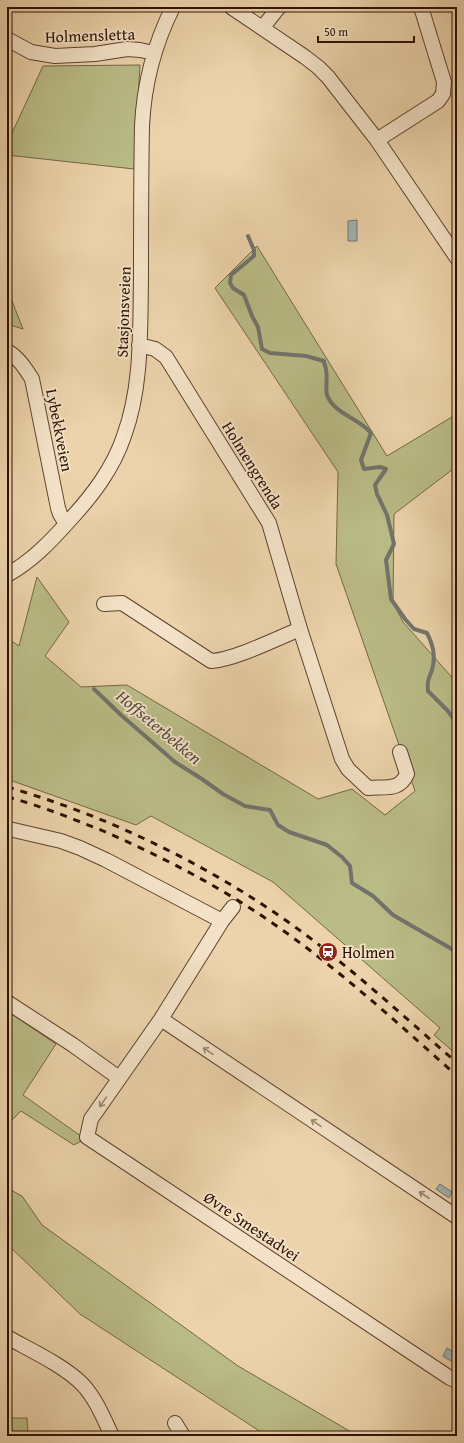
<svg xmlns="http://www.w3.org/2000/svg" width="464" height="1443" font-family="'Gentium Book Plus',serif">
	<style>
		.green { fill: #babc87; stroke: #746644 }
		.water { fill: #9fb4b6; stroke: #72736d }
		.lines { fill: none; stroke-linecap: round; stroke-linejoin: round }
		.stream { stroke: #72736d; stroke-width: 4 }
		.minor-casing { stroke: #5e422b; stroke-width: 16 }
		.minor { stroke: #f3e2c8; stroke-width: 14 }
		.rail { stroke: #2f1100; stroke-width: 3; stroke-dasharray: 7 7; stroke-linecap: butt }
		.oneway { stroke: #9b846e }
		.labels { text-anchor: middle; stroke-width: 3.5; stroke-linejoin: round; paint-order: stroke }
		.street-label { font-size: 16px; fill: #2f1100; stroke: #f3e2c8 }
		.poi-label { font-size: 16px; fill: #2f1100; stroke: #f3e2c8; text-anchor: start }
		.water-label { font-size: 17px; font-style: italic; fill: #564a40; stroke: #f3e2c8 }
	</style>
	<rect width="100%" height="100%" fill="#ecd3ab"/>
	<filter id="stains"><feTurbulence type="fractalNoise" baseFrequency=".005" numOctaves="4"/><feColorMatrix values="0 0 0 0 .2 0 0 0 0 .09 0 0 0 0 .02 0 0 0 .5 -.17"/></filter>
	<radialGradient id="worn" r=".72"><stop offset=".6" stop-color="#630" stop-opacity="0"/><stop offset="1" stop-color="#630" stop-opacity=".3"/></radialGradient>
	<!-- green -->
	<path class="green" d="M140,65L134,169L7,155V144L43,66Z
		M257,246L387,456L457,414V466L394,514L393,602L403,622L457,683V1055L434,1035L440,1028L273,882L151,816L136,825L7,779V638L19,646L37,577L69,622L45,656L81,687L127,685L318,799L352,789L385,815L415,791L336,564L338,472L215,288Z
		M7,274V288L23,329L7,324Z
		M7,1011L56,1044L23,1095L85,1139L74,1145L21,1111L7,1125Z
		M7,1188L22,1196L42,1225L238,1366L358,1436H267L80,1314L7,1244Z
		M7,1418H27L28,1436H7Z"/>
	<!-- water -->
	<path class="water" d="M357,220V241H348V221Z
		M440,1184L452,1192L449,1198L436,1189Z
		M447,1348L457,1354V1365L443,1356Z"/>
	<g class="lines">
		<!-- stream -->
		<path class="stream" d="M248,236L254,250V256L231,275L230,283L233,288L244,295L252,316L258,327L262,349L270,353L306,356L324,361C324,364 326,367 326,370C328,378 325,387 327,395C334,414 359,418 371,433L361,460L364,469L380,467L386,469L375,485L377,494L387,515L394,544L386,560L391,599L405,619L414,629L427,633C433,645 436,656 432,670C429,679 427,679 428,691L447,710L457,723
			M94,689L121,715L175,762L202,779L223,794L245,806L270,810L278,825L289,832L327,845L342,857L350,866L352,883L373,896L393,915L457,952"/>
		<!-- minor casing -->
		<g class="minor-casing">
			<path id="minor" d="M231,7L305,57L318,67L328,77L377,140L457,258
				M263,27L279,7
				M7,39L31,52L55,56L95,54L127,49L140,50L154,53
				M377,140L438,101L443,94L444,82L421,7
				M139,345L155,349L166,357L269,523L300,629L342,759L348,769L368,788C384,786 399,792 407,774L400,752
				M7,351C19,358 25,368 32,379L58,508L60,514L66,524
				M7,575C32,561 50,542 68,522C92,496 113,469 124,436C142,387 140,332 141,280C141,229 141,177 142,126C144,84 154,45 173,7
				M104,604L122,603L211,661C234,660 278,638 300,629
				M9,829L61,841L80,848L106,860L222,921
				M7,1002L73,1045L119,1078
				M161,1019L222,921L233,907
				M457,1217L161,1019L91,1119L87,1137L450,1378L457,1381
				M7,1337C30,1350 65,1366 83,1385C96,1399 104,1419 112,1436
				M175,1423L183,1436"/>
		</g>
		<!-- minor -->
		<use href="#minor" class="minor"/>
		<!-- rail -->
		<path class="rail" d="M7,787C120,819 237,879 328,952C373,988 415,1026 457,1063
			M7,797C39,805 70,818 101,830C163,857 225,889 281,929C343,973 400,1025 457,1076"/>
	</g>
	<!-- one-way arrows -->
	<defs><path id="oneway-shaft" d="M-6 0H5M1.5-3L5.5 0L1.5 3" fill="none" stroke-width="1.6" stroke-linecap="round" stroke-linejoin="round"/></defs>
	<g class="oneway">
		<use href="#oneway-shaft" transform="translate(208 1051) rotate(-146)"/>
		<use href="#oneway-shaft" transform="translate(103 1102) rotate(125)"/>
		<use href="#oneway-shaft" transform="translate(316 1123) rotate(-146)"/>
		<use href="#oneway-shaft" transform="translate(424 1195) rotate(-147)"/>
	</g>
	<!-- icons -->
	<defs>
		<g id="station-disc" transform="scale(1)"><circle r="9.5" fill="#8f2418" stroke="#f3e2c8"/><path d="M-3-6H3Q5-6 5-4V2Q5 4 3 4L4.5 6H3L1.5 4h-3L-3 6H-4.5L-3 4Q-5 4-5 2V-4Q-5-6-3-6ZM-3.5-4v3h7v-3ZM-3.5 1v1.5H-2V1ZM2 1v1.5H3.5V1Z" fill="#fff"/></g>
	</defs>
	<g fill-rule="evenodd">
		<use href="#station-disc" x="328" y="952"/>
	</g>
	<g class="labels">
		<!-- street labels -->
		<g class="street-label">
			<text transform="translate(90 35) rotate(-2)" y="6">Holmensletta</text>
			<text transform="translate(123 312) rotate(-88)" y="6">Stasjonsveien</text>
			<text transform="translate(60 430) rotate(79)" y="6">Lybekkveien</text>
			<text transform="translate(253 465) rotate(58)" y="6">Holmengrenda</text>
			<text transform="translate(252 1226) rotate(34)" y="6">Øvre Smestadvei</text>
		</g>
		<!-- poi labels -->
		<g class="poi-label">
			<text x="342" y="958">Holmen</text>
		</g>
		<!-- water labels -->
		<g class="water-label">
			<text transform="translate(159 727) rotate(40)" y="6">Hoffseterbekken</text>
		</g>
	</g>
	<!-- margin -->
	<rect width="464" height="1443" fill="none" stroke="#ecd3ab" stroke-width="24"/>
	<rect x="8" y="8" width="448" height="1427" fill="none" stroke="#2f1100" stroke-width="2"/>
	<rect x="12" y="12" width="440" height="1419" fill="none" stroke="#2f1100"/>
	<!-- scale -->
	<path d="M318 36v6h96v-6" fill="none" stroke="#2f1100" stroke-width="2"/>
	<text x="324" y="36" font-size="12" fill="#2f1100" stroke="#f3e2c8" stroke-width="3" paint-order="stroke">50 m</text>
	<rect width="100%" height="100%" filter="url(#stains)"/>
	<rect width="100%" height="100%" fill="url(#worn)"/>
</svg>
